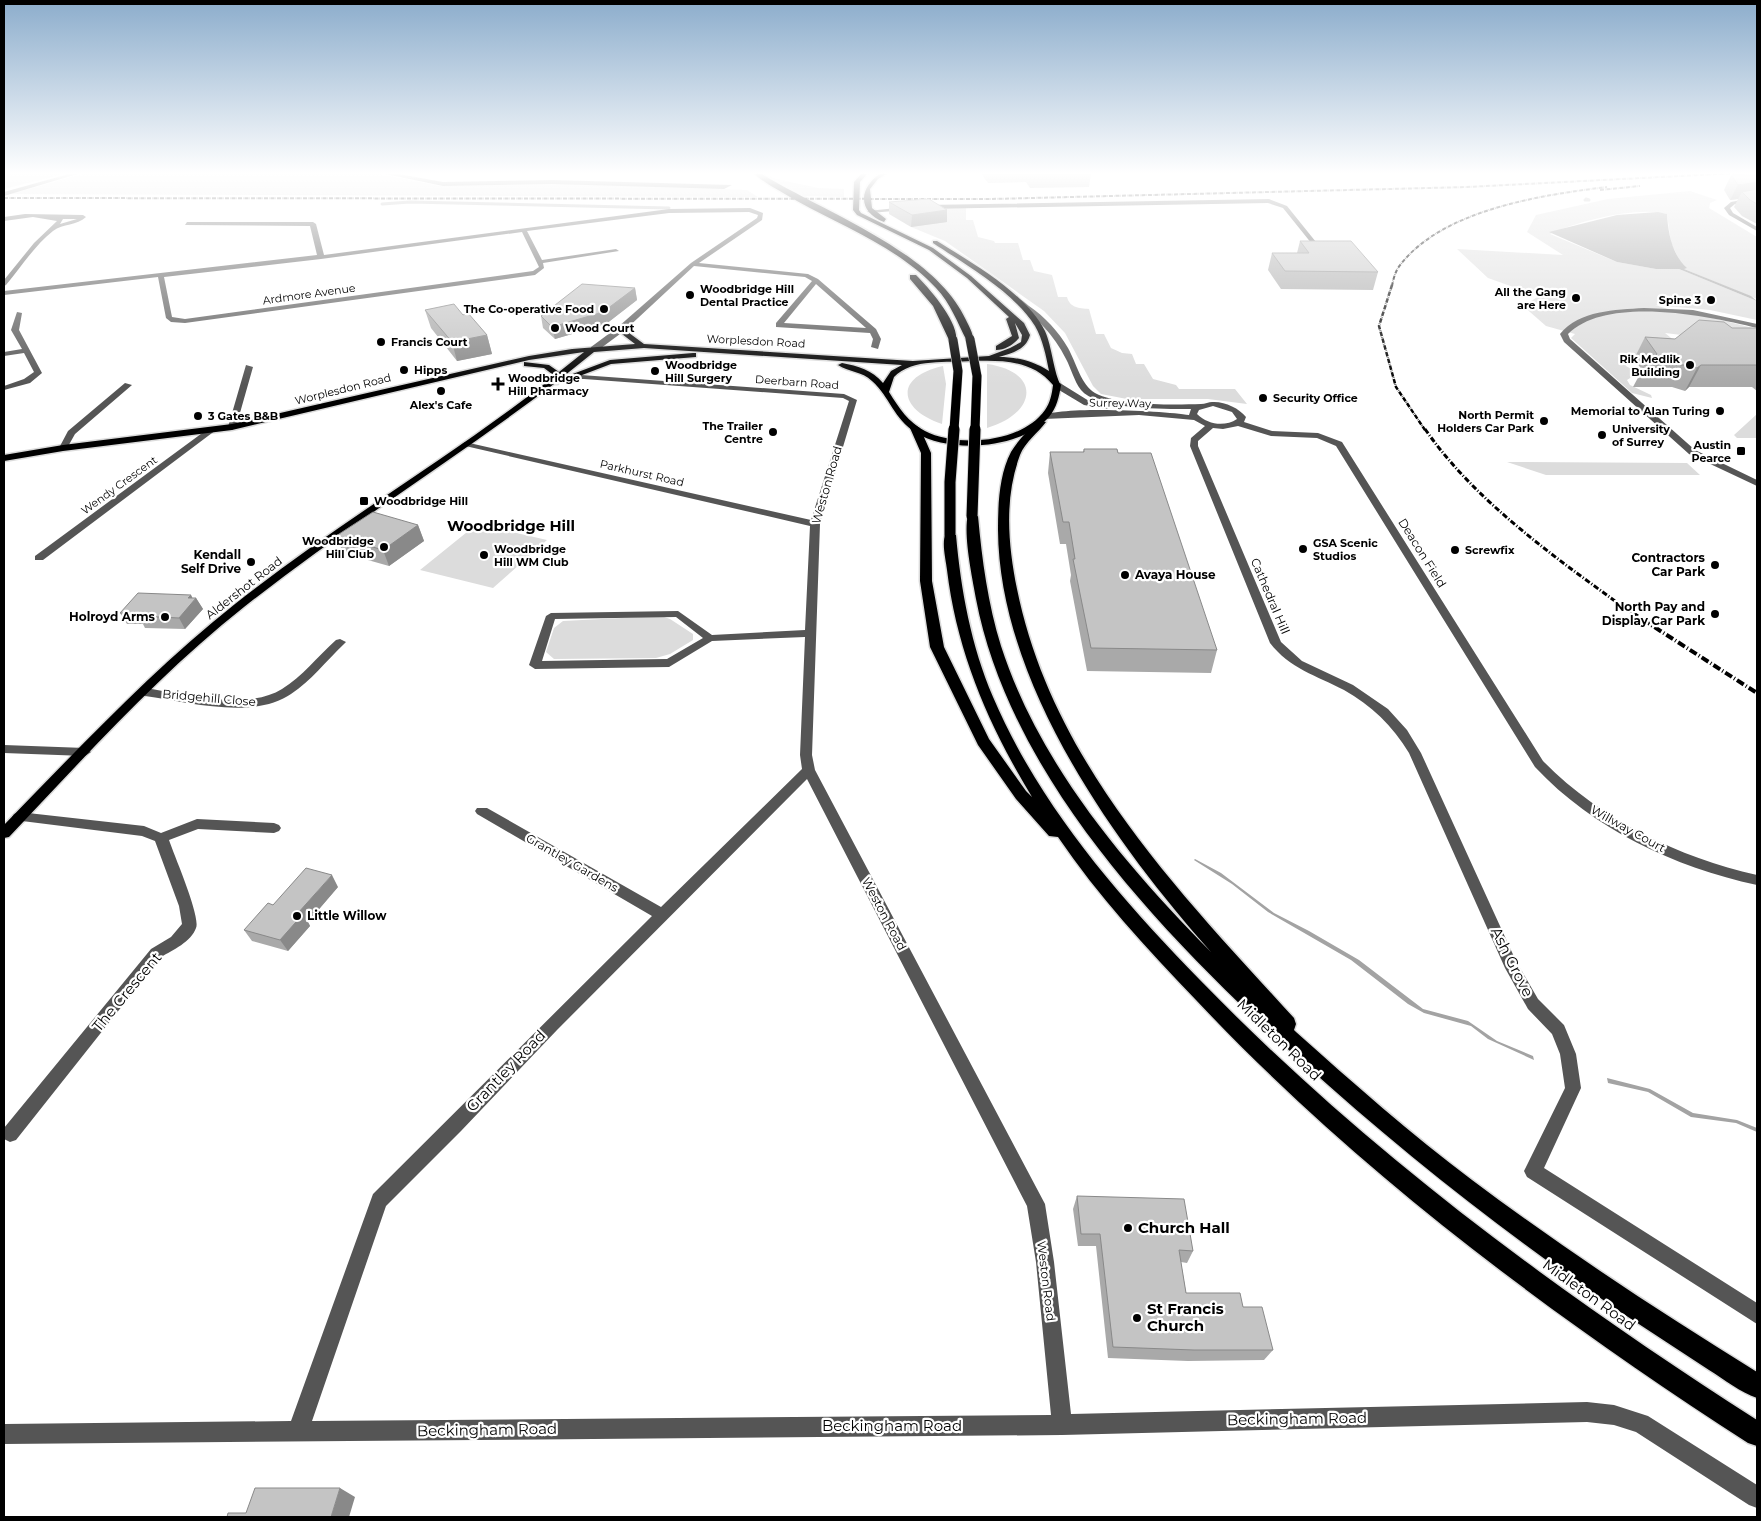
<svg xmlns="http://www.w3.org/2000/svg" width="1761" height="1521" font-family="Montserrat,sans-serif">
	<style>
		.green { fill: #dcdcdc }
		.water { fill: #a3a3a3 }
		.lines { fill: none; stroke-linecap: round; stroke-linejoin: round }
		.stream { stroke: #a3a3a3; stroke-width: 3 }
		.major-casing { stroke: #dbdbdb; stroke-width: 3 }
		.highway-casing { stroke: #dbdbdb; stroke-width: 3 }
		.minor { fill: #555; fill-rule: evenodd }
		.major { fill: #000; fill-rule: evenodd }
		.highway { fill: #000; fill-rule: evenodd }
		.rail-far3 { stroke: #000; stroke-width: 2; stroke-dasharray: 4 1 0.5 1; stroke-linecap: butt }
		.rail-far2 { stroke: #000; stroke-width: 2.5; stroke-dasharray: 4.5 1 0.5 1; stroke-linecap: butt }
		.rail-far1 { stroke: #000; stroke-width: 3; stroke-dasharray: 5.5 2 1 2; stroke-linecap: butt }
		.rail { stroke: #000; stroke-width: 4; stroke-dasharray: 8 2.5 1 2.5; stroke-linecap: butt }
		.highway-bridge-far1-casing { stroke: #dbdbdb; stroke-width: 10; stroke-linecap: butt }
		.highway-bridge-casing { stroke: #dbdbdb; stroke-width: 13; stroke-linecap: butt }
		.highway-bridge-far1 { stroke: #000; stroke-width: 9 }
		.highway-bridge { stroke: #000; stroke-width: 11 }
		.wall { fill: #a9a9a9 }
		.shaded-wall { fill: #898989 }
		.building { fill: #c4c4c4; stroke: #898989 }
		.poi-dot { fill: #000; stroke: #fff; stroke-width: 2 }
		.labels { text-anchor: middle; stroke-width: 4.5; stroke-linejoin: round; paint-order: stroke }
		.far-poi-label { font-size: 11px; font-weight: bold; fill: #000; stroke: #fff; text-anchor: start }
		.far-street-label { font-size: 11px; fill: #000; stroke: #fff }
		.street-label { font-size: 12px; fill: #000; stroke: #fff }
		.poi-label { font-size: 12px; font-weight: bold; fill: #000; stroke: #fff; text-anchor: end }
		.far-district-label { font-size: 15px; font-weight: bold; fill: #000; stroke: #fff }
		.near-street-label { font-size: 15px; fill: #000; stroke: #fff }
		.near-poi-label { font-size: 15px; font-weight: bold; fill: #000; stroke: #fff; text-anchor: start }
	</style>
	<rect width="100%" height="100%" fill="#fff"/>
	<!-- green -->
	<path class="green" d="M4,172H71L4,189Z
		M89,172H369L440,186L564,184L747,190L758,197L11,194Z
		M772,178L818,188L844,189V197L804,196Z
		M1690,191L1717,200L1710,203L1709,208L1757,237V299L1684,269L1671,243L1667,214C1636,206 1579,221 1550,234L1617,262L1656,269H1679L1757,301V320L1710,310L1655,305L1685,314L1709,317L1757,329L1715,339L1665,333L1676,342L1625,361L1626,366L1638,373L1627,380L1630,385L1651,395L1652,398L1632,393L1571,338L1575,334L1546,326L1523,306L1539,296L1488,278L1457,249L1563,255L1527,232L1536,215L1608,199Z
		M966,207V220H973L978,237L994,241L995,243H1018L1023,260H1030L1034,271L1052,275L1058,297H1067C1070,308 1079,308 1089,309L1096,334H1104L1111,348L1122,353L1132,354L1136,364H1144L1153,379L1176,385L1179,389H1235L1247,404L1208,399H1127L1101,394L1093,386L1065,333L1044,311L945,241L911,227L946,222L925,209Z
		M987,364C1043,372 1036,414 987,428Z
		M943,366L946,384L942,424C898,409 894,377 943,366Z
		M1757,414V438H1737L1734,435Z
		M1507,462L1687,463L1700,475H1546Z
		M477,524L547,540L493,588L420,570Z
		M661,616L670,619L693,634V640L670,654L656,658L554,659L546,652L554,628L563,621Z"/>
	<!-- water -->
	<path class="water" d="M1658,212L1667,214C1668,232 1672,255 1687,268L1684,269L1751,296L1757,301L1679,269H1656L1617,262L1549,232L1617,215Z
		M1195,859L1221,873L1274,913L1309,931L1359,960L1423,1009L1468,1021L1497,1041L1533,1056L1534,1060L1488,1039L1471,1026L1424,1013L1408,1004L1351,960L1268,912L1232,884L1194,860Z
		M1607,1078L1650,1089L1693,1113L1737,1120L1757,1128V1132L1736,1123L1691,1117L1648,1092L1608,1083Z"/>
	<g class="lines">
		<!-- stream -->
		<path class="stream" d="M1585,200H1589L1586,199
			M382,204L410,202L669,208"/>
		<!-- major casing -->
		<g class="major-casing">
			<path id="major" d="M863,172H869L860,182L859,210L861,213L933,248L971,276L1024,323L1030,335C1026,350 1012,353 999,357C1017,357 1033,361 1049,371C1046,356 1043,340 1035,326C1014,292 966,265 933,243V241H937C972,263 1026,293 1045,331C1052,346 1054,375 1061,385C1059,397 1057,407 1049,417C1021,449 951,454 916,433C893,418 890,397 872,381C862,371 848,372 838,365L842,363C858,366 872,370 883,383L891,371L902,365L644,348L594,352L559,380L558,384H554C452,461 344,528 244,607C158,675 84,758 9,837L4,838V825C78,749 152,670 235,604C337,523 450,458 552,378V374L544,368L524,366V362L549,365L559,372L584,352L529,360L232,430L63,451L4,461V455L63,445L232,424L529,356L572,349L635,344L618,331V327H621L644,344L913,361L989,356L1010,348L1021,342L1022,335L1015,323L1019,338C1014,344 1005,350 996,350V346L1012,336L1006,319L1009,317L967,278L929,250L857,215L853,210L854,182ZM972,361C1002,360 1033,360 1053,385C1052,394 1050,403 1045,410C1022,443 958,448 925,431C908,422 899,408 889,392L894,377C912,358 948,363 972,361Z
				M883,172H889L878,179L870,189L872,208L886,219L884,222C856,211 859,186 883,172Z
				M693,353H696V357L611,364L569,380L562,378L610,360Z"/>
		</g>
		<!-- highway casing -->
		<g class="highway-casing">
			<path id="highway" d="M752,172H759C822,212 934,250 966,320C969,326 974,335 973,341H967C957,322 951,304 936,288C899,248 844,227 797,201C782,192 765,184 752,172Z
				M910,275H916C929,288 960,323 956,342L949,340L933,306L910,279Z
				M1037,420L1046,422C1038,433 1025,442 1020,455C1004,498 1008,544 1017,589C1052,762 1179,892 1294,1018L1296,1024L1294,1030L1296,1032C1353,1083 1411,1134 1472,1180C1564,1249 1660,1312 1757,1372V1398C1740,1392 1725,1380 1709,1370C1680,1351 1651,1332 1622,1313C1507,1235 1404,1154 1301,1061C1169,941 1011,781 976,599C972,576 963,535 968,514L972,513L978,516C982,560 988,604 1001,646C1039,764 1125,865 1211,952C1114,843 999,682 998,530C998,505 999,475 1011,452C1018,440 1029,430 1037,420Z
				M915,425L920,428L931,453L932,581L944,647L989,739L1026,791L1032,797C989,726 957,653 947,570C946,560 941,542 946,533H954L956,535C961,591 971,645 993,697C1039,805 1119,897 1200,980C1366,1151 1557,1292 1757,1420V1446L1748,1443C1549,1314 1359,1173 1196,1000C1147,949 1098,896 1058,837L1049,836L1016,799L978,745L930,647L920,581L921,453L910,428Z"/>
		</g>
		<!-- minor -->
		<path class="minor" d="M76,172H84L4,196V192Z
			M376,172H387L443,182L552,180L732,185L724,189L552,184L443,186Z
			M1757,197V201L1735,204L1730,208L1733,213L1757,227V231L1729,215L1724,208L1731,202Z
			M1269,199L1287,206L1320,247V249H1316L1283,208L1268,203L925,209L922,207L925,205Z
			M907,207L905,210L870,213L867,211Z
			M750,208L763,213L762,220L699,263L808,274L818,279L876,329L881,339L878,349L871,347L873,339L870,333L776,327V323L812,281L805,277L694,266L624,331L597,351H591V347L618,327L691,263L757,218L758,215L749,212L669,213L527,231L542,260L616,249L619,251L543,263L544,268L535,275L185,323L171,322L166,318L158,277L4,295V291L317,255L310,226L185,225L187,222H313L316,224L324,255L669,209ZM522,232L539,267L533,271L185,319L172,317L164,277L321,259ZM816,284L866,328L784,323Z
			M25,214L83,215L86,217C77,226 63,223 53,231C35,245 21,267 6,285L4,286V280L34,243L57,221L33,217L4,221V217ZM63,219H77L60,224Z
			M1013,298C1019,297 1024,302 1029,306C1045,317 1058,331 1068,348C1076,362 1081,385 1095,393C1119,406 1174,405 1201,404C1205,404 1209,402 1212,402C1224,401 1239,408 1246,417L1244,422L1272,431L1318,433L1342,442L1543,761C1601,820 1678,857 1757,875V885C1674,867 1593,829 1535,767L1336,446L1317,438L1271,436L1238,426L1223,429L1213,428L1198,441V446L1281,642L1302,661L1353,685L1388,709L1407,730L1421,753L1516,961L1538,999L1564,1025L1576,1054L1581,1088L1544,1168L1757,1303V1324L1527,1177L1524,1171L1527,1165L1565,1088L1560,1054L1552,1034L1528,1009L1505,968L1409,753C1393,726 1371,705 1344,690C1317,676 1289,668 1270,643L1190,446L1191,438L1205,426L1194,420L1139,415L1044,419L1040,417C1055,405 1166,411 1189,415L1191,409C1166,409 1097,410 1081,390C1074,381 1071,368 1066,359C1053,333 1036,317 1013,300ZM1213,406L1232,412L1237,419C1225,427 1208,425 1197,414L1199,410Z
			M1644,308L1693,310L1757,324V328C1709,316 1607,295 1568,334L1570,339L1695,450L1757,480V486L1689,454L1564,342L1560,334C1580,310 1615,310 1644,308Z
			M17,312L22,313L19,330L42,373L30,383L4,390V386L24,379L34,372L24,353L4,356V352L22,349L11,330Z
			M246,365L253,367L236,427L232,430L228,427Z
			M581,375L844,394L857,400L820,524L812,755L815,770L1045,1204L1054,1262L1071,1414L1587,1402L1614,1405L1648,1416L1757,1485V1508L1749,1505L1636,1432L1614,1425L1587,1422L1062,1435L4,1444V1424L291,1421L373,1194L652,916L477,814L475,811L477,808H487L661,907L802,769L800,755L805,637L712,641L669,667L535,669L529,665L546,616L551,613L678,611L712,635L805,630L810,526L461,445L465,442L811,520L849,401L843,398L584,379H581ZM676,617L703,638L667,659L542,661L555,619ZM807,779L1027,1206L1036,1262L1051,1415L312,1421L386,1206L461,1131L557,1030Z
			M125,383L132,385L75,434L66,450H60L59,448L68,431Z
			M1054,383H1060L1089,401L1111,407L1107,409L1084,405L1054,387Z
			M209,428L216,430L43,560H35V556Z
			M340,639L346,642L344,644C326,661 311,681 291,694C253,720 188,702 145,696L139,692L145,688C184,694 247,711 282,689C302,677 318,656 336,640Z
			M4,745L85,748L91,752L85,756L4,753Z
			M19,812L144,826L161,833L197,819L274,823L279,825L281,828L279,831L274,833L198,829L169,840C174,855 201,917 196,928C191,942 173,950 161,957L16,1140L10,1142L4,1139V1128L151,949L171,937L182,924L179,906L155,841L142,836L14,820L12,817L14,814Z"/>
		<!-- major -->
		<use href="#major" class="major"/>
		<!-- highway -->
		<use href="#highway" class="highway"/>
		<!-- rail-far3 -->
		<path class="rail-far3" d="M1600,190L1640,186
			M4,198L991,199L1467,187L1757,172
			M1392,286C1393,280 1395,273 1398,268C1439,210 1541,195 1607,187"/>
		<!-- rail-far2 -->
		<path class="rail-far2" d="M1392,285L1379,326L1396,387L1425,430"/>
		<!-- rail-far1 -->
		<path class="rail-far1" d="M1425,429C1476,503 1560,561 1633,614"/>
		<!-- rail -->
		<path class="rail" d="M1631,612L1757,693"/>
		<!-- highway-bridge-far1 casing -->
		<g class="highway-bridge-far1-casing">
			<path id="highway-bridge-far1" d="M970,339L977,376L975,430
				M953,340L958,371L954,430"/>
		</g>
		<!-- highway-bridge casing -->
		<g class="highway-bridge-casing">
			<path id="highway-bridge" d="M972,516L975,429
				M950,535V482L954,429"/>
		</g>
		<!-- highway-bridge-far1 -->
		<use href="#highway-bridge-far1" class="highway-bridge-far1"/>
		<!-- highway-bridge -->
		<use href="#highway-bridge" class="highway-bridge"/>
	</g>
	<!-- wall -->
	<path class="wall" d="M811,172H827L825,173Z
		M980,172H1090L1091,173L1089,187L1030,188L1026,182L988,183Z
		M1757,173V224L1742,216L1734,207L1738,199L1730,200L1724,190L1731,175Z
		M889,202L947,222L911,227L889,214Z
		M1300,241L1378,272L1373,290L1281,289L1268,270L1272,253H1297Z
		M635,288L637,300L606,324L555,339L543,328L541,316Z
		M425,310L463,315L487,335L492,354L457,361L431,328Z
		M1732,328H1757V391L1752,387H1689L1685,391L1672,387H1633L1642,370L1634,359L1645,337L1675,339Z
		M1084,449L1118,453L1217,650L1211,673L1087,671L1070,581L1071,575L1066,544H1060L1048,473L1050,452H1083Z
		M418,525L424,541L389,566L343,553L336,536Z
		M191,595L192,598H196L203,609L185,629L145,628L143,624H127L120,613Z
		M338,887L308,922L310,926L288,951L252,941L244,930L273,905Z
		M1077,1196L1193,1251L1187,1263L1181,1262L1186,1293L1243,1307L1273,1350L1264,1360L1188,1361L1108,1358L1096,1246H1078L1073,1209Z"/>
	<!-- shaded-wall -->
	<path class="shaded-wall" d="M1757,182V196L1742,192L1738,199L1730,200L1738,185Z
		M947,210V222L911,227L912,215Z
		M635,288L637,300L606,324L555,339L552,327Z
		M487,335L492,354L457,361L452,342Z
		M1701,365L1689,387L1685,391L1697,368Z
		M418,525L424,541L389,566L383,550Z
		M191,595L194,601L196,598L203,609L185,629L179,618L188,598Z
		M332,875L338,887L308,922L310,926L288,951L280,940L298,913Z
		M340,1488L355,1497L349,1517H331Z"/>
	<!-- building -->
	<path class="building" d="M1030,172H1090L1091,173L1031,174Z
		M1757,173V182L1738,185L1731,175Z
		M1757,189V204L1750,200L1742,192Z
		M929,199L947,210L912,215L889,202Z
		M1300,241H1351L1378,272L1285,271L1272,253H1309Z
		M582,284L635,288L603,312L552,327L541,316Z
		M454,304L463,315L468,313L487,335L452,342L425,310Z
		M1699,320L1724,322L1732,328H1757V365H1701L1697,368L1684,365H1644L1657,354L1645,337L1675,339Z
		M1084,449H1117L1118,453H1151L1217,650L1091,648L1073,559H1075L1069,522H1063L1050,452H1084Z
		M373,512L418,525L383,550L336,536Z
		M138,593L191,595L188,598H196L179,618L138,616L142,613H120Z
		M306,868L332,875L298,913L303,914L280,940L244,930L268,903L273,905Z
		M1077,1196L1184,1199L1193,1251L1179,1250L1186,1293H1240L1243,1307H1262L1273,1350H1194L1113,1347L1100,1234H1081Z
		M255,1488H340L331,1517H227L228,1513H246Z"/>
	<!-- sky -->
	<linearGradient id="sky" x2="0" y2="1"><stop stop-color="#8cadcc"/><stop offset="0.45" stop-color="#fff"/><stop offset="1" stop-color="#fff" stop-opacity="0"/></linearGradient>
	<rect width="1761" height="385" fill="url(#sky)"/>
	<!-- markers -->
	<g class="poi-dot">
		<circle cx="690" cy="295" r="5"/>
		<circle cx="1576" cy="298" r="5"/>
		<circle cx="1711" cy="300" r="5"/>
		<circle cx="604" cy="309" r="5"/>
		<circle cx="555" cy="328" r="5"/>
		<circle cx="381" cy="342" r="5"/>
		<circle cx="1690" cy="365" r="5"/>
		<circle cx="404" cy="370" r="5"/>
		<circle cx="655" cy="371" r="5"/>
		<path d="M495.5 376.5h5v5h5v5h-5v5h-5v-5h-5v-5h5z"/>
		<circle cx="441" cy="391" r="5"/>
		<circle cx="1263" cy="398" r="5"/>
		<circle cx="1720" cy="411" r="5"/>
		<circle cx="198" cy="416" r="5"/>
		<circle cx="1544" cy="421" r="5"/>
		<circle cx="773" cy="432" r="5"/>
		<circle cx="1602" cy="435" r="5"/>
		<rect x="1736" y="446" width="10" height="10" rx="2.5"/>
		<rect x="359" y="496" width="10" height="10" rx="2.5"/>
		<circle cx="384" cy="547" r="5"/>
		<circle cx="1303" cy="549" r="5"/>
		<circle cx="1455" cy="550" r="5"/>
		<circle cx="484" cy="555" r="5"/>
		<circle cx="251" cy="562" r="5"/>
		<circle cx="1715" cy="565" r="5"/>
		<circle cx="1125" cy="575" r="5"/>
		<circle cx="1715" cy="614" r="5"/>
		<circle cx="165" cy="617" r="5"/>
		<circle cx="297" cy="916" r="5"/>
		<circle cx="1128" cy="1228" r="5"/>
		<circle cx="1137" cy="1318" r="5"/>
	</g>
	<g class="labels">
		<!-- far-poi labels -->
		<g class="far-poi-label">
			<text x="700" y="293">Woodbridge Hill<tspan x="700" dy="13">Dental Practice</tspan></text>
			<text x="1566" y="296" text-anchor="end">All the Gang<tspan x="1566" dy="13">are Here</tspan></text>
			<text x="1701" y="304" text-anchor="end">Spine 3</text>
			<text x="594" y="313" text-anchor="end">The Co-operative Food</text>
			<text x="565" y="332">Wood Court</text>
			<text x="391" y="346">Francis Court</text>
			<text x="1680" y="363" text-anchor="end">Rik Medlik<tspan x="1680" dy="13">Building</tspan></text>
			<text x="665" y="369">Woodbridge<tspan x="665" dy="13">Hill Surgery</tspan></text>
			<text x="414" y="374">Hipps</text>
			<text x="508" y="382">Woodbridge<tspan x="508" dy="13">Hill Pharmacy</tspan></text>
			<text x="1273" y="402">Security Office</text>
			<text x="441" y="409" text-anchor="middle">Alex's Cafe</text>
			<text x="1710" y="415" text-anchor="end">Memorial to Alan Turing</text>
			<text x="1534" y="419" text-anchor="end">North Permit<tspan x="1534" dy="13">Holders Car Park</tspan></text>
			<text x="208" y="420">3 Gates B&amp;B</text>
			<text x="763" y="430" text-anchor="end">The Trailer<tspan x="763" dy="13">Centre</tspan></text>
			<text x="1612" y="433">University<tspan x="1612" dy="13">of Surrey</tspan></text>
			<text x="1731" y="449" text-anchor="end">Austin<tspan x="1731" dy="13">Pearce</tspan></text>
			<text x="374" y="505">Woodbridge Hill</text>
			<text x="374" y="545" text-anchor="end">Woodbridge<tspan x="374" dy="13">Hill Club</tspan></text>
			<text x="1313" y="547">GSA Scenic<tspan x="1313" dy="13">Studios</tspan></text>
			<text x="494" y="553">Woodbridge<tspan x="494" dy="13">Hill WM Club</tspan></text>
			<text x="1465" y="554">Screwfix</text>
		</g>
		<!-- far-street labels -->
		<g class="far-street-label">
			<text transform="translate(309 294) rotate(-8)" y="4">Ardmore Avenue</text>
			<text transform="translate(756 341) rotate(3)" y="4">Worplesdon Road</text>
			<text transform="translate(797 382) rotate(4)" y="4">Deerbarn Road</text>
			<text transform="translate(343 389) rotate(-14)" y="4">Worplesdon Road</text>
			<text transform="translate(1120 403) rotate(1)" y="4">Surrey Way</text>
			<text transform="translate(642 473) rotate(13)" y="4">Parkhurst Road</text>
			<text transform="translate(119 485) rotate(-36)" y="4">Wendy Crescent</text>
		</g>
		<!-- street labels -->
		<g class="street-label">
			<text transform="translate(827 485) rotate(-74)" y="4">Weston Road</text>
			<text transform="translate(1422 553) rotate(58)" y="4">Deacon Field</text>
			<text transform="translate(244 588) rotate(-38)" y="4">Aldershot Road</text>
			<text transform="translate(1270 596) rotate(67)" y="4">Cathedral Hill</text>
			<text transform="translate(209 698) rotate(5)" y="4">Bridgehill Close</text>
			<text transform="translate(1628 829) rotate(29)" y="4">Willway Court</text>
			<text transform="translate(572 863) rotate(30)" y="4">Grantley Gardens</text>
			<text transform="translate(884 914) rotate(62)" y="4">Weston Road</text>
			<text transform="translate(1046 1281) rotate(83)" y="4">Weston Road</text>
		</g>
		<!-- poi labels -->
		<g class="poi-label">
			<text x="241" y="559">Kendall<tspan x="241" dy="14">Self Drive</tspan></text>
			<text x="1705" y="562">Contractors<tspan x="1705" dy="14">Car Park</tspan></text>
			<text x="1135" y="579" text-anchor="start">Avaya House</text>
			<text x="1705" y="611">North Pay and<tspan x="1705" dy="14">Display Car Park</tspan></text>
			<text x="155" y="621">Holroyd Arms</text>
			<text x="307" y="920" text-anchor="start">Little Willow</text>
		</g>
		<!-- far-district labels -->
		<g class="far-district-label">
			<text x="511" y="531">Woodbridge Hill</text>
		</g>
		<!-- near-street labels -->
		<g class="near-street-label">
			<text transform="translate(1512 962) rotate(63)" y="5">Ash Grove</text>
			<text transform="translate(127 992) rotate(-50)" y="5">The Crescent</text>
			<text transform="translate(1279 1040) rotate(44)" y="5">Midleton Road</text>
			<text transform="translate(506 1071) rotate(-46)" y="5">Grantley Road</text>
			<text transform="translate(1589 1295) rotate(36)" y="5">Midleton Road</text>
			<text transform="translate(1297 1419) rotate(-1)" y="5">Beckingham Road</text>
			<text x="892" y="1431">Beckingham Road</text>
			<text transform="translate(487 1430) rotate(-1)" y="5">Beckingham Road</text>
		</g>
		<!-- near-poi labels -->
		<g class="near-poi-label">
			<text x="1138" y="1233">Church Hall</text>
			<text x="1147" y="1314">St Francis<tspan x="1147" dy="17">Church</tspan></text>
		</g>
	</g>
	<!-- border -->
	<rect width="1761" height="1521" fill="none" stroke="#000000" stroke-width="10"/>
</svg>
